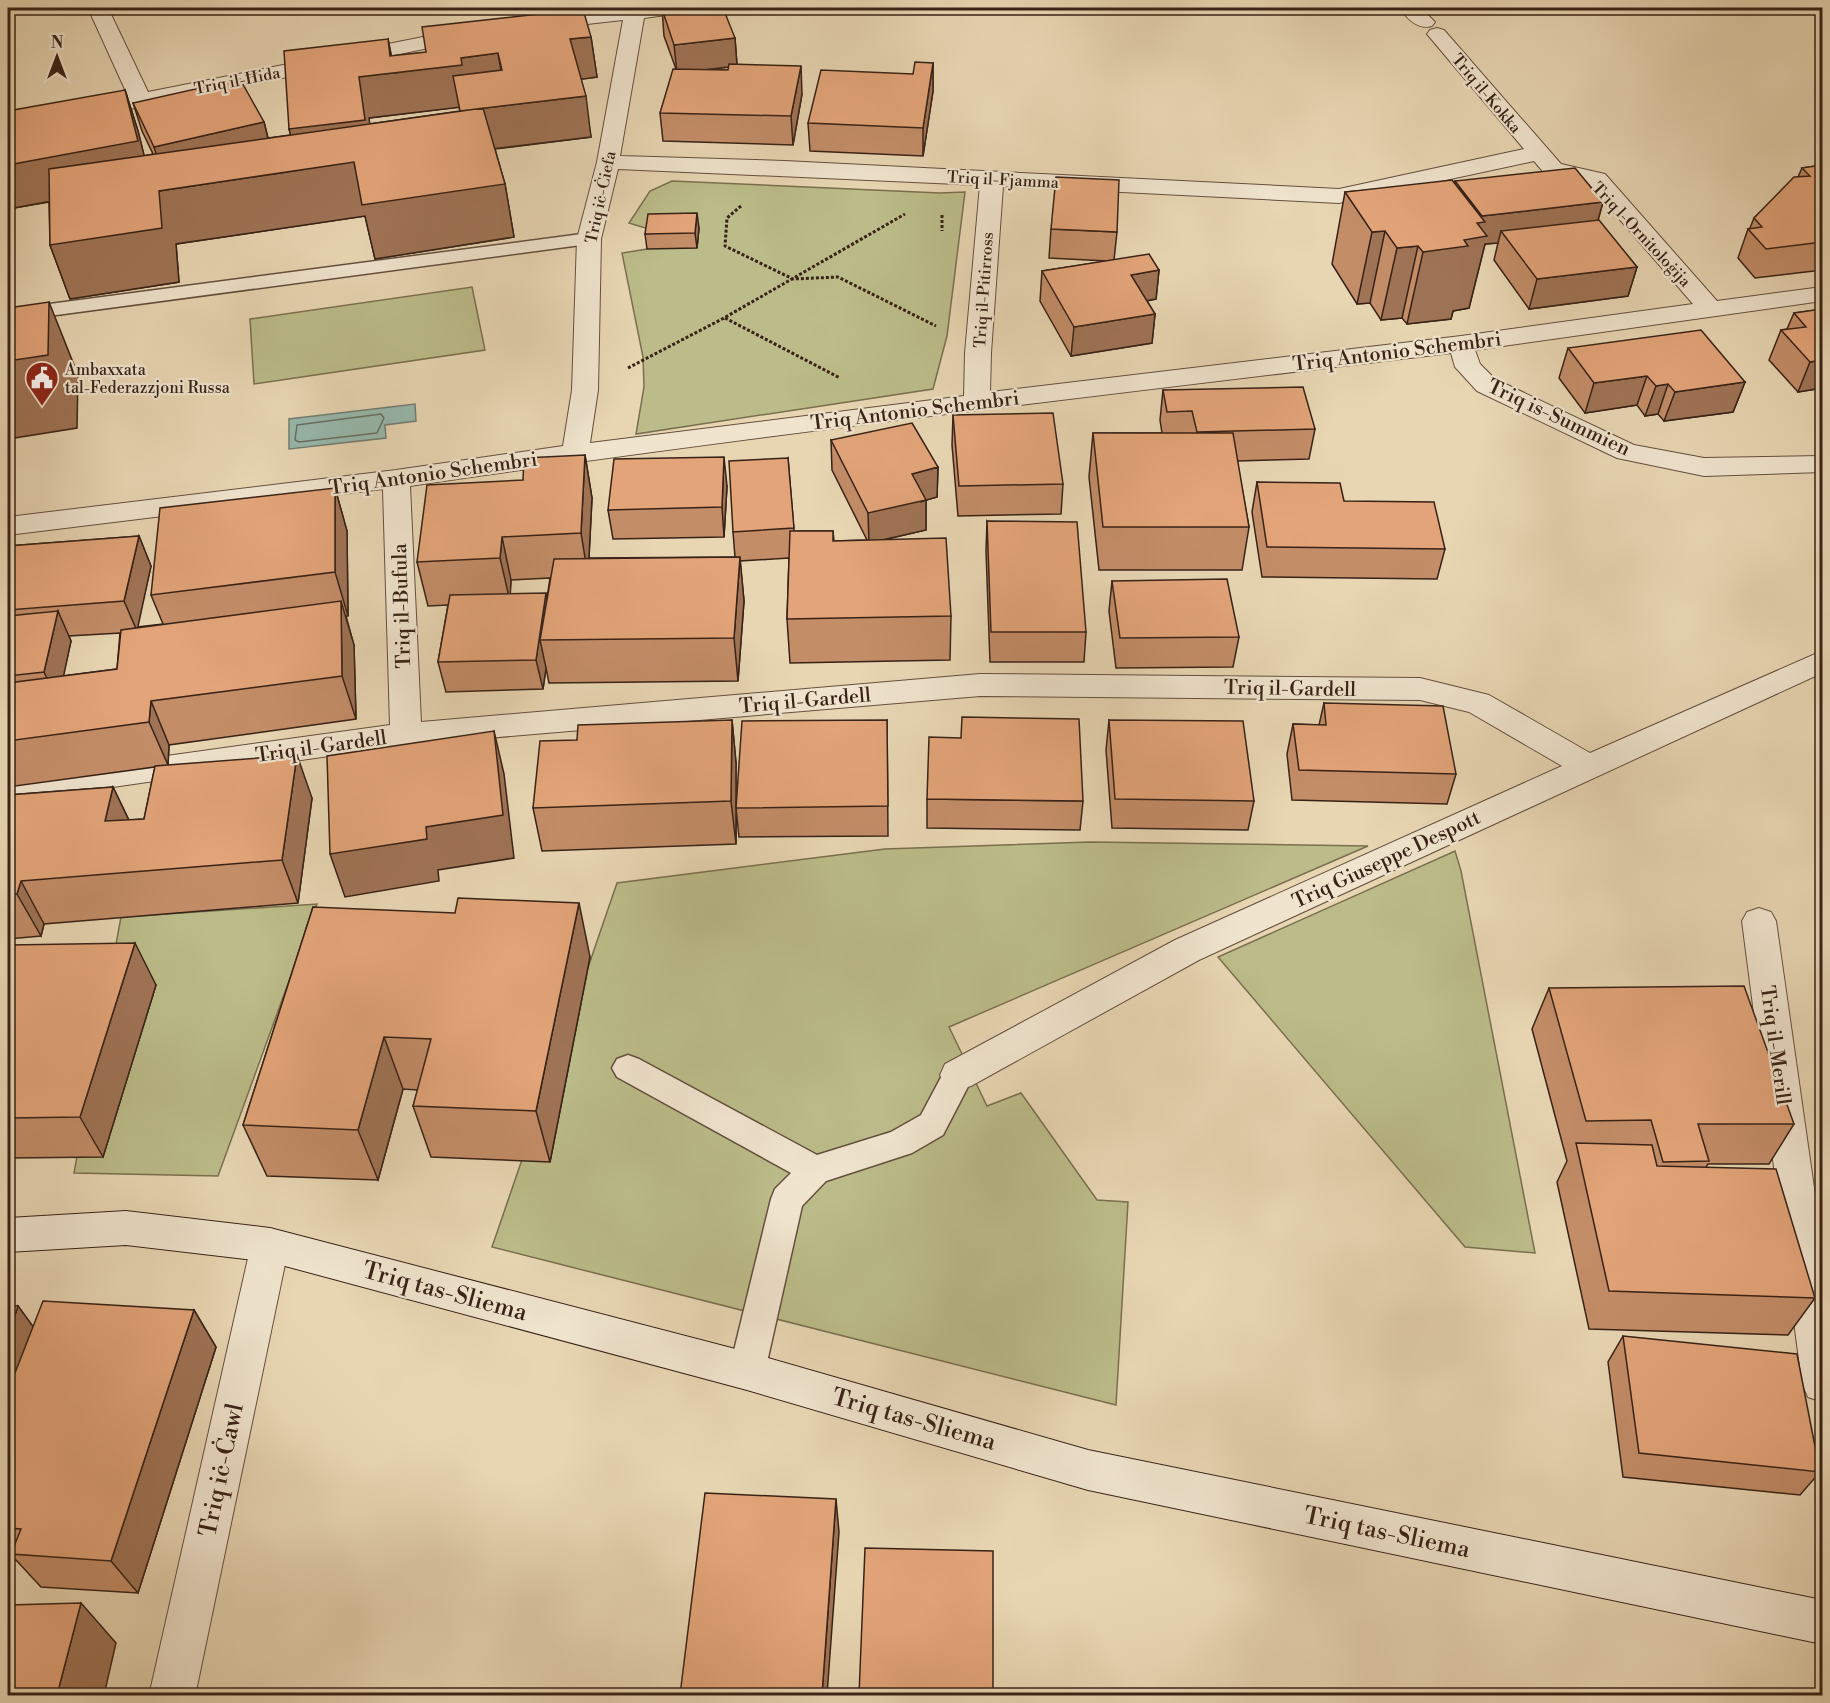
<svg xmlns="http://www.w3.org/2000/svg" width="1830" height="1703" font-family="'Libre Bodoni',serif">
	<style>
		.green { fill: #bbbc89; stroke: #7a6f50; stroke-width: 1.5 }
		.water { fill: #97b9ae; stroke: #717d72; stroke-width: 1.5 }
		.lines { fill: none; stroke-linecap: round; stroke-linejoin: round }
		.shore { stroke: #686e62; stroke-width: 1.5 }
		.service-casing { stroke: #644f3e; stroke-width: 3 }
		.minor-casing { stroke: #644f3e; stroke-width: 2 }
		.secondary-casing { stroke: #382217; stroke-width: 2 }
		.path { stroke: #382217; stroke-width: 3; stroke-dasharray: 3 2; stroke-linecap: butt }
		.service { fill: #f0e4ce; fill-rule: evenodd }
		.minor { fill: #f0e4ce; fill-rule: evenodd }
		.secondary { fill: #f0e4ce; fill-rule: evenodd }
		.wall { fill: #c38d68; stroke: #382217; stroke-width: 1.5; fill-rule: evenodd }
		.shaded-wall { fill: #9f7355; stroke: #382217; stroke-width: 1.5 }
		.building { fill: #e3a479; stroke: #382217; stroke-width: 1.5 }
		.labels { text-anchor: middle; stroke-width: 4.5; stroke-linejoin: round; paint-order: stroke }
		.far-street-label { font-size: 16px; fill: #382217; stroke: #f0e4ce }
		.far-poi-label { font-size: 16px; fill: #382217; stroke: #f0e4ce; text-anchor: start }
		.street-label { font-size: 20px; fill: #382217; stroke: #f0e4ce }
		.near-street-label { font-size: 24px; fill: #382217; stroke: #f0e4ce }
	</style>
	<rect width="100%" height="100%" fill="#e8d6b3"/>
	<filter id="stains"><feTurbulence type="fractalNoise" baseFrequency=".00333" numOctaves="4"/><feColorMatrix values="0 0 0 0 .2 0 0 0 0 .09 0 0 0 0 .02 0 0 0 .5 -.17"/></filter>
	<radialGradient id="worn" r=".72"><stop offset=".6" stop-color="#630" stop-opacity="0"/><stop offset="1" stop-color="#630" stop-opacity=".3"/></radialGradient>
	<!-- green -->
	<path class="green" d="M672,181L940,193L965,192L947,336L933,389L636,434L644,387L643,357L622,253L647,249L649,229L629,223L650,191Z
		M472,287L485,350L254,384L250,319Z
		M1090,842L1368,846L949,1027L987,1106L1021,1093L1097,1200L1128,1202L1116,1405L492,1247L617,883L885,849Z
		M1455,851L1461,871L1535,1253L1465,1247L1218,957Z
		M317,904L218,1176L74,1173L121,917Z"/>
	<!-- water -->
	<path class="water" d="M415,404L416,421L385,425L386,438L289,449V419Z"/>
	<g class="lines">
		<!-- shore -->
		<path class="shore" d="M381,414L384,418L377,433L299,442L295,440L297,425Z"/>
		<!-- service casing -->
		<g class="service-casing">
			<path id="service" d="M589,233L596,235L599,239L596,243L19,320L8,319V307L19,308Z
				M628,1055L639,1059L817,1155L891,1132L921,1115L947,1066L958,1062L969,1066L974,1075L943,1135L912,1153L826,1181L802,1206L765,1371L759,1383L747,1387L735,1383L729,1371L771,1199L775,1189L791,1173L617,1077L612,1068L617,1059Z"/>
		</g>
		<!-- minor casing -->
		<g class="minor-casing">
			<path id="minor" d="M88,8H108L148,92L468,28L475,30L478,34L475,38L468,40L8,134V120L128,96Z
				M628,8H691L688,12L644,18L620,156L785,161L1339,189L1524,149L1427,34L1430,30L1437,28L1444,30L1561,164L1605,174L1717,301L1822,287V301L1475,350L1480,364L1495,379L1634,445L1704,458L1822,456V472L1704,476L1617,458L1477,391L1455,367L1451,353C1104,395 756,435 410,486L421,722L980,674L1420,678L1489,695L1590,753L1822,651V673L1199,960L971,1086L958,1090L945,1086L940,1075L945,1064L1175,940L1562,766L1469,712L1420,700L980,696L406,745L8,802V778L390,725L383,489L8,535V517L396,470L563,446L572,390L577,239L597,162L623,20L542,29L535,27L532,23L535,19L542,17ZM1534,161L1545,174L1589,184L1693,304L1461,336L990,392L991,353L1003,186L1339,203ZM618,169L980,185L965,353L964,396L590,443L598,390L601,239Z
				M1400,8H1421L1435,22L1432,26C1418,30 1408,20 1400,8Z
				M1759,908L1771,912L1776,921L1822,1244V1402L1808,1397L1802,1383L1742,921L1747,912Z
				M270,1228L284,1233L289,1245L195,1696H149L251,1245L256,1233Z"/>
		</g>
		<!-- secondary casing -->
		<g class="secondary-casing">
			<path id="secondary" d="M126,1211L270,1228L747,1352L1088,1450L1822,1600V1644L1088,1490L747,1390L270,1262L126,1245L8,1252V1218Z"/>
		</g>
		<!-- path -->
		<path class="path" d="M741,206L727,218L725,246L793,279L838,277L936,326
			M942,215V231
			M725,318L840,378
			M628,368L724,318L905,214"/>
		<!-- service -->
		<use href="#service" class="service"/>
		<!-- minor -->
		<use href="#minor" class="minor"/>
		<!-- secondary -->
		<use href="#secondary" class="secondary"/>
	</g>
	<!-- wall -->
	<path class="wall" d="M662,9L735,38L737,65L802,94L793,145L663,141L660,113L676,69L664,36ZM729,67L728,70H707Z
		M591,37L597,77L581,79L591,137L495,149L505,184L514,237L375,259L365,216L176,244L179,282L70,299L50,245L49,202L8,209L125,90L138,131L144,156L153,154L142,131L133,103L264,122L268,138L291,135L289,129L388,39L391,56ZM459,107L460,111L369,124V118Z
		M933,63V91L923,156L810,151L808,123L913,74Z
		M1822,165V270L1755,278L1738,258L1748,229L1750,228L1754,218L1798,177L1802,168Z
		M1455,181L1603,202L1598,220L1637,267L1628,296L1529,309L1494,260L1498,243L1485,244L1469,308L1453,311L1451,319L1407,324L1402,318L1381,320L1370,303L1357,304L1332,264L1345,192L1455,183Z
		M699,228L697,248L647,249L645,234Z
		M1051,229L1117,232L1114,260L1159,270L1156,299L1147,301L1155,314L1152,343L1071,356L1040,301L1042,271L1107,261L1049,258Z
		M1822,309V388L1798,392L1769,360L1781,330L1787,329L1794,313Z
		M1568,348L1745,382L1733,412L1664,421L1658,414L1645,416L1637,405L1585,413L1559,378Z
		M1163,390L1315,429L1309,459L1237,461L1249,527L1242,570H1099L1089,477L1093,433H1162L1160,420Z
		M1822,409V428L1817,421Z
		M953,415L1063,484L1061,514L958,516L952,445Z
		M831,440L938,467L937,497L926,500V530L883,540L951,616L950,660L790,663L787,619L789,558L740,561L744,601L738,681L549,683L546,668L543,689L446,692L438,662L448,605L428,606L417,562L523,480L585,455L592,498L589,558L735,557L733,532L788,458L794,531H833L834,541L867,540L832,470ZM550,578L547,598L510,594L511,580Z
		M1257,482L1344,501L1445,549L1437,579L1262,577L1252,512Z
		M727,486L724,537L613,539L608,510Z
		M335,488L347,531L348,616H346L354,645L356,719L169,745L168,765L312,798L298,903L44,924L41,936L8,939V795L113,787L129,820L144,819L155,767L8,787V546L139,536L151,566L137,627L163,624L151,595ZM120,633L117,669L63,676L71,641L69,636Z
		M987,521L1086,632L1084,662H990L986,551Z
		M1112,581L1239,637L1233,667L1116,668L1109,611Z
		M1324,703L1456,774L1447,804L1292,800L1287,754L1293,724L1319,725Z
		M732,720L736,763V844L542,851L533,808L577,740Z
		M887,720L888,836L739,837L736,808Z
		M1109,720L1254,801L1248,830L1112,828L1106,750Z
		M927,799L1083,801L1080,830L927,828Z
		M313,907L590,957L550,1162L431,1157L413,1106L418,1090L403,1089L378,1180L267,1176L243,1125Z
		M8,945L156,985L103,1157L8,1158Z
		M1549,988L1794,1124L1769,1164H1708L1706,1167L1815,1298L1788,1335L1589,1329L1557,1182L1567,1161L1532,1029Z
		M8,1306H18L33,1327L194,1310L216,1347L138,1593L41,1587L16,1560L8,1559Z
		M1623,1336L1820,1472L1800,1495L1623,1477L1608,1362Z"/>
	<!-- shaded-wall -->
	<path class="shaded-wall" d="M591,37L597,77L576,80L570,39Z
		M735,38L737,66L677,73L674,45Z
		M388,39L395,73L461,58L498,53L505,94L470,106L369,118L375,161L505,184L514,237L375,259L365,216L176,244L179,282L70,299L50,245L159,191L300,170L289,129L359,77L390,56Z
		M933,63V91L923,156V128Z
		M801,66L802,94L793,145L791,116Z
		M125,90L138,131L151,183L8,209V165Z
		M586,96L591,137L467,152L460,111Z
		M264,122L271,151L163,175L154,147Z
		M1603,202L1595,231H1501L1498,243L1485,244L1469,308L1453,311L1451,319L1407,324L1423,252L1477,223L1482,216Z
		M697,213L699,228L697,248L695,233Z
		M1385,231L1370,303L1357,304L1372,232Z
		M1418,246L1402,318L1381,320L1397,248Z
		M1637,267L1628,296L1529,309L1537,279Z
		M1159,270L1156,299L1128,304L1131,275Z
		M49,302L78,375L77,428L8,439V361Z
		M1155,314L1152,343L1071,356L1074,327Z
		M1822,360V388L1798,392L1810,362Z
		M1647,376L1637,405L1585,413L1594,383Z
		M1745,382L1733,412L1664,421L1675,392Z
		M1668,384L1658,414L1645,416L1656,386Z
		M585,455L592,498L588,576L581,533Z
		M724,457L727,486L724,537L722,507Z
		M938,467L937,497L920,502L926,500V530L869,543L868,513L912,474Z
		M335,488L347,531L348,616L335,572Z
		M139,536L151,566L137,631L124,601Z
		M502,537L511,580L510,601L500,558Z
		M740,557L744,601L738,681L734,638Z
		M546,593L552,623L540,640L546,668L543,689L536,660Z
		M341,601L354,645L356,719L342,676Z
		M58,611L71,641L58,702L44,672Z
		M151,701L169,745L168,765L149,722Z
		M732,720L736,763V844L731,801Z
		M494,731L504,774L514,858L438,870L439,881L345,897L330,854L426,827Z
		M297,755L312,798L298,903L282,860Z
		M113,787L133,829L105,821Z
		M21,881L44,924L41,936L17,894Z
		M579,903L590,957L550,1162L536,1111Z
		M135,943L156,985L103,1157L80,1117Z
		M384,1037L403,1089L378,1180L358,1130Z
		M18,1306L45,1343L8,1457V1337Z
		M194,1310L216,1347L138,1593L111,1561Z
		M836,1499L839,1532L827,1695H822Z
		M81,1603L116,1643L104,1695H57Z"/>
	<!-- building -->
	<path class="building" d="M670,8H723L735,38L674,45L662,9Z
		M583,9L591,37L570,39L586,96L460,111L453,76L502,70L498,53L461,58L462,65L359,77L365,120L289,129L284,51L388,39L390,56L426,52L422,27Z
		M915,62L933,63L923,128L808,123L821,70L913,74Z
		M729,64L801,66L791,116L660,113L673,69L728,70Z
		M240,79L264,122L154,147L133,103Z
		M125,90L138,141L8,165V111Z
		M483,108L505,184L362,205L354,162L159,191L162,228L50,245L49,169Z
		M1822,165V242L1766,249L1748,229L1762,227L1754,218L1794,177L1810,176L1802,168Z
		M1575,168L1603,202L1482,216L1455,181Z
		M1056,177L1119,180L1117,232L1051,229Z
		M1452,180L1485,222L1477,223L1487,236L1464,240L1468,246L1423,252L1418,246L1397,248L1385,231L1372,232L1345,192Z
		M697,213L695,233L645,234L648,214Z
		M1599,220L1637,267L1537,279L1501,231Z
		M1149,254L1159,270L1131,275L1155,314L1074,327L1042,271Z
		M49,302L48,355L8,361V308Z
		M1822,309V360L1810,362L1781,330L1806,327L1794,313Z
		M1701,330L1745,382L1675,392L1668,384L1656,386L1647,376L1594,383L1568,348Z
		M1303,387L1315,429L1197,432L1192,411L1167,412L1163,390Z
		M1053,413L1063,484L959,486L953,415Z
		M912,423L938,467L912,474L926,500L868,513L831,440Z
		M1093,433H1233L1249,527H1103Z
		M585,455L581,533L502,537L500,558L417,562L427,485L523,480L524,458Z
		M724,457L722,507L608,510L614,459Z
		M788,458L794,528L733,532L729,461Z
		M1257,482L1340,483L1344,501L1434,502L1445,549L1267,547Z
		M335,488V572L151,595L160,508Z
		M987,521L1077,522L1086,632H991Z
		M790,531H833V541L946,538L951,616L787,619Z
		M139,536L124,601L8,610V546Z
		M740,557L734,638L540,640L554,559Z
		M1227,579L1239,637L1120,638L1112,581Z
		M546,593L536,660L438,662L450,595Z
		M341,601L342,676L151,701L149,722L8,741V683L117,669L121,630Z
		M58,611L44,672L8,676V616Z
		M1324,703L1443,706L1456,774L1299,770L1293,724L1326,725Z
		M962,717L1079,719L1083,801L927,799L929,737L961,738Z
		M732,720L731,801L533,808L540,741L577,740L578,725Z
		M887,720L888,806L736,808L742,721Z
		M1109,720L1243,721L1254,801L1115,799Z
		M494,731L503,815L426,827L427,839L330,854L327,756Z
		M297,755L282,860L21,881L17,894L8,895V795L113,787L105,821L144,819L155,766Z
		M458,898L579,903L536,1111L413,1106L431,1039L384,1037L358,1130L243,1125L313,907L455,913Z
		M135,943L80,1117L8,1118V945Z
		M1744,986L1794,1124H1698L1709,1161L1663,1162L1651,1120L1586,1121L1549,988Z
		M1576,1143L1652,1145L1657,1166L1776,1169L1815,1298L1609,1291Z
		M43,1301L194,1310L111,1561L11,1554L21,1529L8,1528V1391Z
		M8,1306H18L8,1337Z
		M1623,1336L1797,1354L1820,1472L1639,1453Z
		M705,1493L836,1499L822,1695H680Z
		M865,1548L993,1551V1695H859Z
		M81,1603L57,1695H8V1605Z"/>
	<!-- icons -->
	<defs>
		<g id="civic-pin" transform="scale(1.725)"><path d="M0 17L-7.5 6A9.5 9.5 0 1 1 7.5 6Z" fill="#8f2418" stroke="#f0e4ce"/><path d="M-.6-6.5H3V-4.5H.6V-3L4-1V1h2V6H-6V1h2V-1L-.6-3ZM-1.2 2.5V6h2.4V2.5Z" fill="#fff"/></g>
	</defs>
	<g fill-rule="evenodd">
		<use href="#civic-pin" x="42" y="378"/>
	</g>
	<g class="labels">
		<!-- far-street labels -->
		<g class="far-street-label">
			<text transform="translate(237 80) rotate(-11)" y="6">Triq il-Ħida</text>
			<text transform="translate(1487 93) rotate(50)" y="6">Triq il-Kokka</text>
			<text transform="translate(1003 179) rotate(3)" y="6">Triq il-Fjamma</text>
			<text transform="translate(600 197) rotate(-78)" y="6">Triq iċ-Ċiefa</text>
			<text transform="translate(1642 234) rotate(47)" y="6">Triq l-Ornitoloġija</text>
			<text transform="translate(983 290) rotate(-86)" y="6">Triq il-Pitirross</text>
		</g>
		<!-- far-poi labels -->
		<g class="far-poi-label">
			<text x="65" y="375">Ambaxxata<tspan x="65" dy="18">tal-Federazzjoni Russa</tspan></text>
		</g>
		<!-- street labels -->
		<g class="street-label">
			<text transform="translate(1397 351) rotate(-7)" y="7">Triq Antonio Schembri</text>
			<text transform="translate(915 410) rotate(-7)" y="7">Triq Antonio Schembri</text>
			<text transform="translate(1559 417) rotate(25)" y="7">Triq is-Summien</text>
			<text transform="translate(433 473) rotate(-8)" y="7">Triq Antonio Schembri</text>
			<text transform="translate(401 606) rotate(-92)" y="7">Triq il-Bufula</text>
			<text transform="translate(1290 688) rotate(1)" y="7">Triq il-Gardell</text>
			<text transform="translate(805 700) rotate(-5)" y="7">Triq il-Gardell</text>
			<text transform="translate(321 746) rotate(-8)" y="7">Triq il-Gardell</text>
			<text transform="translate(1386 859) rotate(-25)" y="7">Triq Giuseppe Despott</text>
			<text transform="translate(1776 1045) rotate(82)" y="7">Triq il-Merill</text>
		</g>
		<!-- near-street labels -->
		<g class="near-street-label">
			<text transform="translate(445 1291) rotate(15)" y="8">Triq tas-Sliema</text>
			<text transform="translate(914 1419) rotate(16)" y="8">Triq tas-Sliema</text>
			<text transform="translate(221 1470) rotate(-78)" y="8">Triq iċ-Ċawl</text>
			<text transform="translate(1387 1532) rotate(12)" y="8">Triq tas-Sliema</text>
		</g>
	</g>
	<!-- margin -->
	<rect width="1830" height="1703" fill="none" stroke="#e8d6b3" stroke-width="30"/>
	<rect x="9" y="9" width="1812" height="1685" fill="none" stroke="#382217" stroke-width="3"/>
	<rect x="15" y="15" width="1800" height="1673" fill="none" stroke="#382217" stroke-width="1.5"/>
	<!-- north arrow -->
	<g transform="translate(57 57)" stroke="#f0e4ce" stroke-width="4.5" paint-order="stroke">
	<path d="M0-4.5L10 22L0 15L-10 22Z" fill="#382217"/>
	<text y="-9" font-size="16" font-weight="bold" text-anchor="middle" fill="#382217">N</text>
	</g>
	<rect width="100%" height="100%" filter="url(#stains)"/>
	<rect width="100%" height="100%" fill="url(#worn)"/>
</svg>
